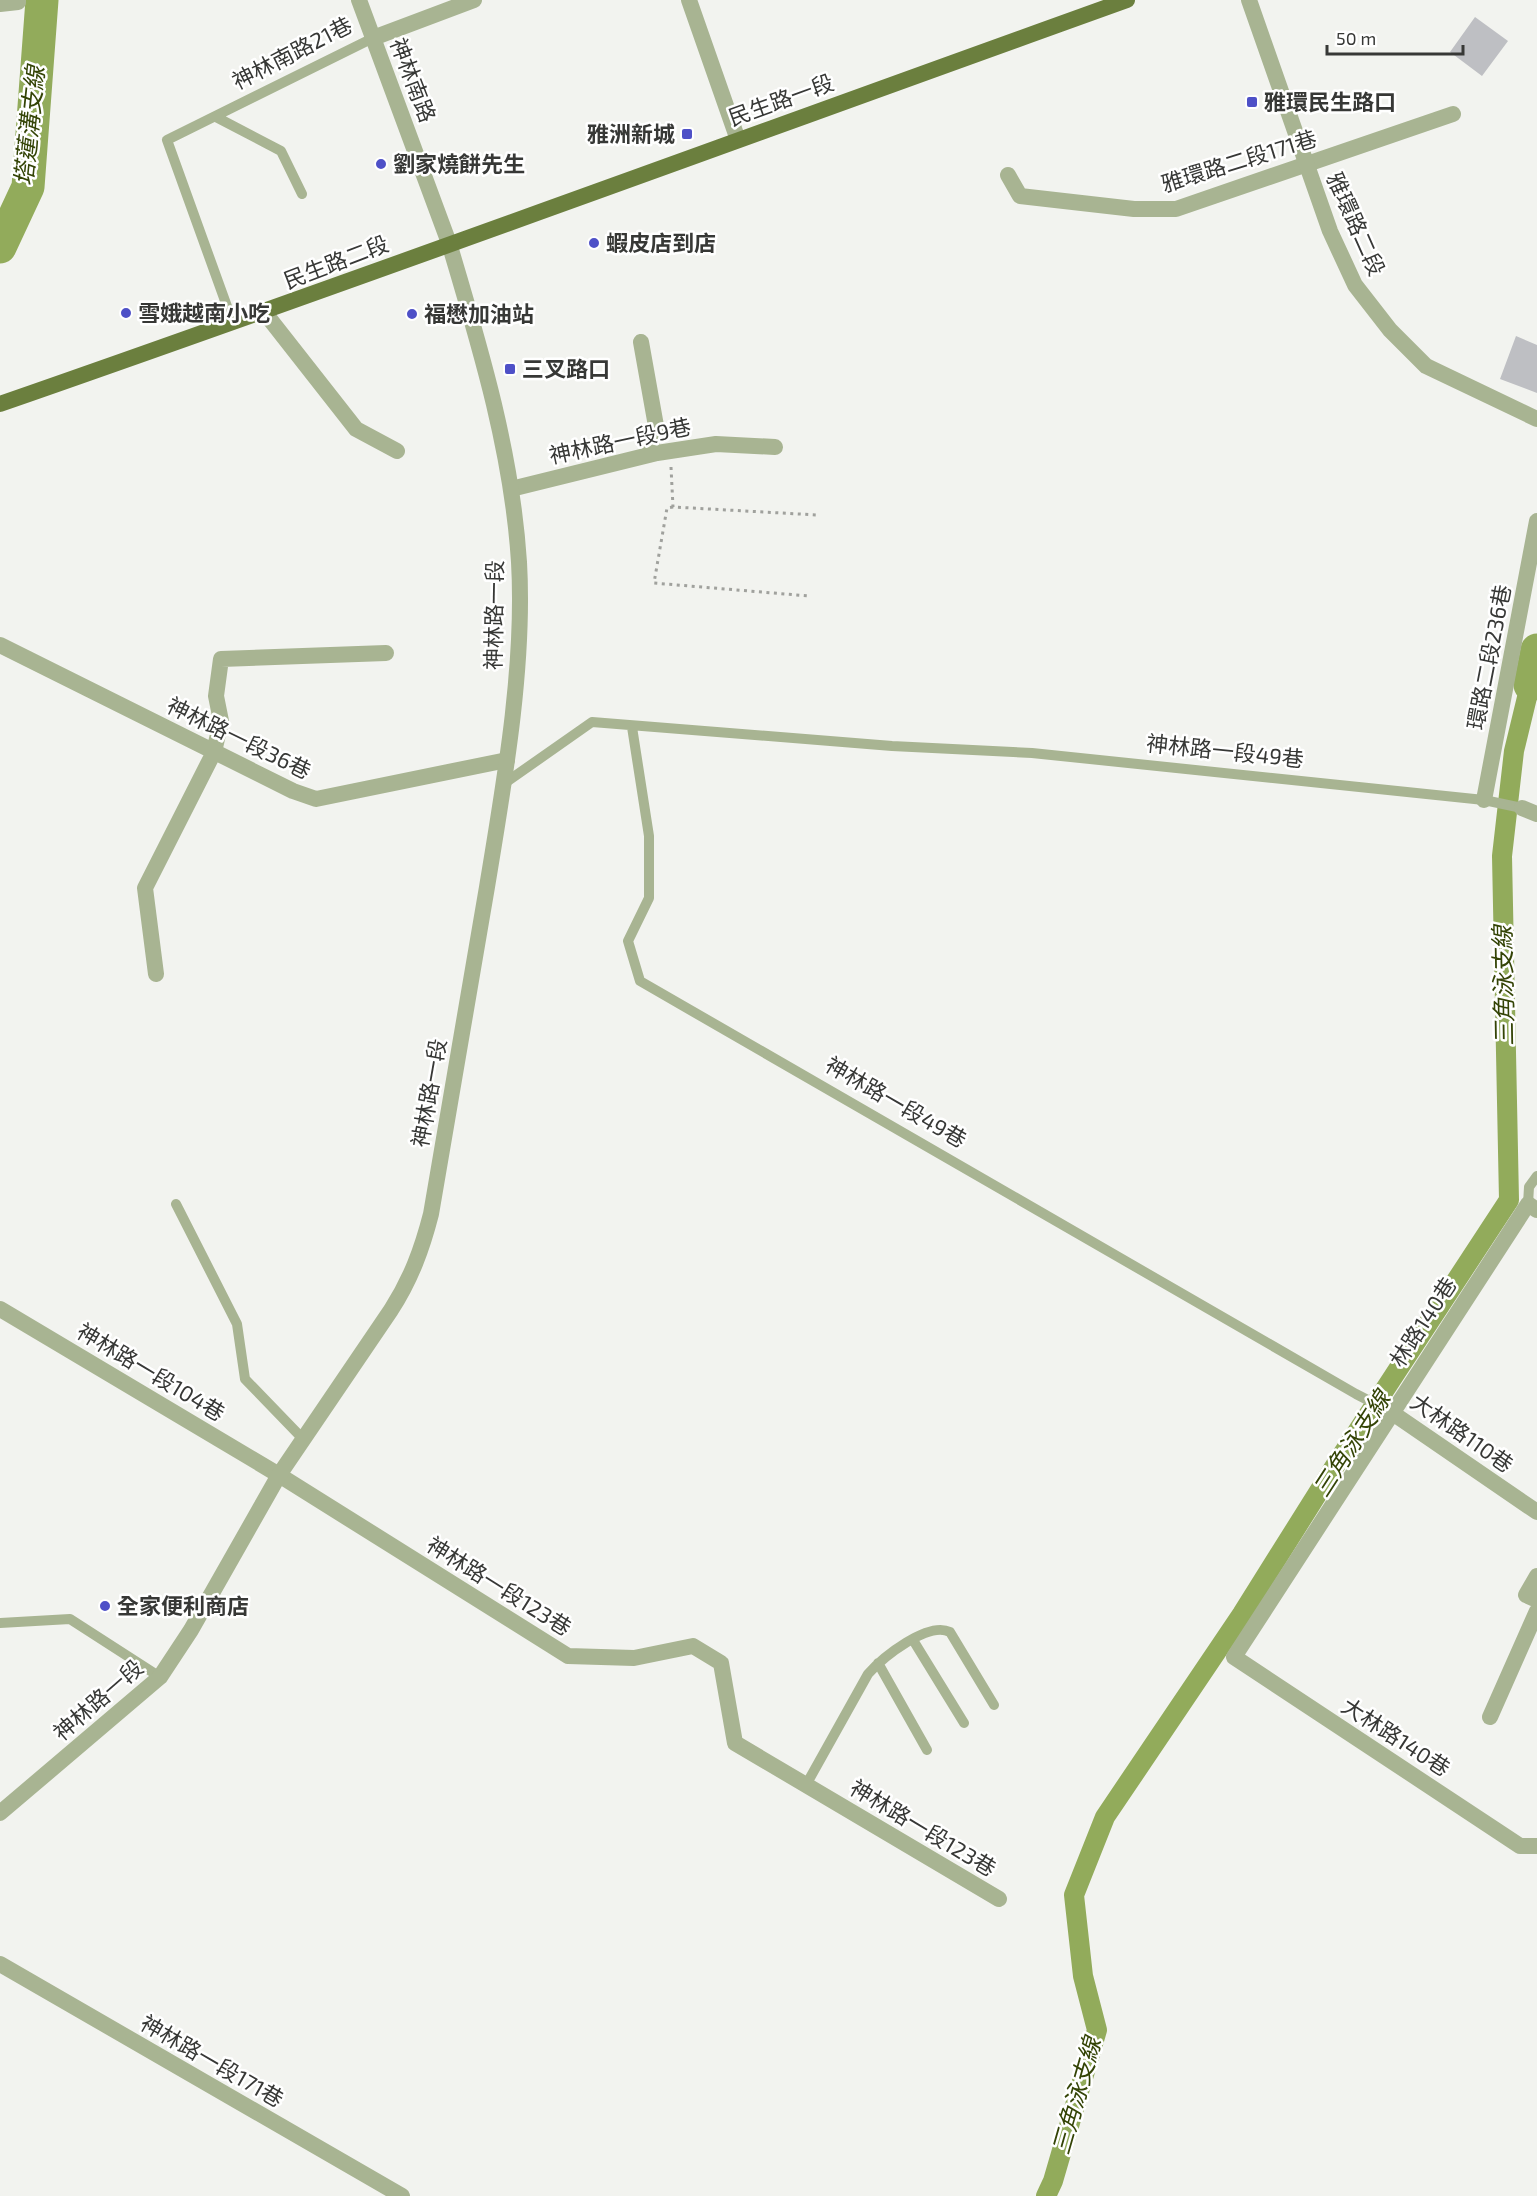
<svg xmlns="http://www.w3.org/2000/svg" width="1537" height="2196" font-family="'Exo 2','Noto Sans TC',sans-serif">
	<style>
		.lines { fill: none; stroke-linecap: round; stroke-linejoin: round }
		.canal { stroke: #92ab5b; stroke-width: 20 }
		.river { stroke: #92ab5b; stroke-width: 33 }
		.building { fill: #bebfc3 }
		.path { stroke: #a0a19d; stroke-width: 3; stroke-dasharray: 3 4.5; stroke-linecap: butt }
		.service { stroke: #a8b492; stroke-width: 10 }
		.minor { stroke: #a8b492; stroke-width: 16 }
		.tertiary { stroke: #a8b492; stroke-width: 16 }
		.primary { stroke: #6b7f3e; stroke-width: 16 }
		.poi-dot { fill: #4e50c7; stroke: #fff; stroke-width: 2 }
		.labels { text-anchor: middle; stroke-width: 5; stroke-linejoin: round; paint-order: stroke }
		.street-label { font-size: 22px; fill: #373836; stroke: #fff }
		.poi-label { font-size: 22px; font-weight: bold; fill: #373836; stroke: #fff; text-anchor: start }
		.water-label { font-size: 24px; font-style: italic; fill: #344406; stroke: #fff }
	</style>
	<rect width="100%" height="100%" fill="#f2f3ef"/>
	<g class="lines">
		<!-- canal -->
		<path class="canal" d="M1046,2196L1053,2181L1097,2030L1083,1976L1074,1895L1105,1817L1242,1614L1338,1461L1509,1200L1502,856L1514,751L1530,685"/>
		<!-- river -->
		<path class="river" d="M0,247L28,187L42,0
			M1530,685L1537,650"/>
	</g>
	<!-- building -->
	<path class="building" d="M1475,17L1508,41L1482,76L1450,52Z
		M1516,336L1537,345V393L1500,379Z"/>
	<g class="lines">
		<!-- path -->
		<path class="path" d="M671,467L673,507L817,515
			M673,507L667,508L654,583L809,596"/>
		<!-- service -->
		<path class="service" d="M216,117L281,151L302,194
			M233,323L167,140L373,38
			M632,727L649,836V898L628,941L640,981L1356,1394L1391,1412
			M505,783L592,722L892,746L1032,753L1484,800L1522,808
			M176,1204L237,1324L245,1379L303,1439
			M1528,1204L1529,1187L1537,1176
			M0,1623L70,1619L160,1677
			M913,1640L964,1723
			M878,1663L927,1750
			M806,1785L868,1674C883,1657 928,1621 950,1632L994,1705"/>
		<!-- minor -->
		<path class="minor" d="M359,0L449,243
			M689,0L738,140
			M0,4L18,2
			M373,38L474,0
			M1008,175L1020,196L1134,209H1176L1453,114
			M265,313L356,429L397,451
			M641,342L656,426L648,455
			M511,489L657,453L716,444L775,447
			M0,645L293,791L316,799L507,760
			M1484,800L1537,521
			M1522,808L1537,814
			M156,974L145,888L214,752L221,721L216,696L221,659L386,653
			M1537,1210L1528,1204L1234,1657L1520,1846H1537
			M0,1309L279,1475L568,1656L634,1658L693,1646L721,1663L735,1743L999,1899
			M1391,1412L1537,1512
			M1537,1576L1526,1595L1537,1600
			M1490,1717L1537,1611
			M0,1964L402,2196"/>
		<!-- tertiary -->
		<path class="tertiary" d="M1249,0L1330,231L1355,285L1390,330L1426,366L1537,419
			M0,1813L160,1677L191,1630L279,1475L391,1310C411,1279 422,1249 431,1214C450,1105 468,996 487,887C504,784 525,666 519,562C512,452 480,347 449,243"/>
		<!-- primary -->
		<path class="primary" d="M0,404C377,273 751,135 1127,0"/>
	</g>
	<!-- markers -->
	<g class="poi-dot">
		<rect x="1246" y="96" width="12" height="12" rx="3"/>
		<rect x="681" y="128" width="12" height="12" rx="3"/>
		<circle cx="381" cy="164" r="6"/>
		<circle cx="594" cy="243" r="6"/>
		<circle cx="126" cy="313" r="6"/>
		<circle cx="412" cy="314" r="6"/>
		<rect x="504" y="363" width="12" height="12" rx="3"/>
		<circle cx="105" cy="1606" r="6"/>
	</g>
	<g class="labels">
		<!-- street labels -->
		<g class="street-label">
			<text transform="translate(292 53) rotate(-27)" y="8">神林南路21巷</text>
			<text transform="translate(413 80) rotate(69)" y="8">神林南路</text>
			<text transform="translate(781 100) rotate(-20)" y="8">民生路一段</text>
			<text transform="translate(1239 161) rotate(-17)" y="8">雅環路二段171巷</text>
			<text transform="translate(1356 224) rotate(66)" y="8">雅環路二段</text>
			<text transform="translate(336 262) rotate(-21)" y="8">民生路二段</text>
			<text transform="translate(620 441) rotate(-12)" y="8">神林路一段9巷</text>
			<text transform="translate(494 615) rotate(-89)" y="8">神林路一段</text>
			<text transform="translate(1489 657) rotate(-79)" y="8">環路二段236巷</text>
			<text transform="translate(239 738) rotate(26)" y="8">神林路一段36巷</text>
			<text transform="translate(1225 751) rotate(6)" y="8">神林路一段49巷</text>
			<text transform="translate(429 1093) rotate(-80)" y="8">神林路一段</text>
			<text transform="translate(896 1102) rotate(30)" y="8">神林路一段49巷</text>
			<text transform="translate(1423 1322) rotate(-57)" y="8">林路140巷</text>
			<text transform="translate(151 1372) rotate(31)" y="8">神林路一段104巷</text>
			<text transform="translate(1462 1433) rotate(35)" y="8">大林路110巷</text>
			<text transform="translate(499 1586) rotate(32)" y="8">神林路一段123巷</text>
			<text transform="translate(98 1700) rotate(-41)" y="8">神林路一段</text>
			<text transform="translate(1396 1737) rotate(33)" y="8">大林路140巷</text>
			<text transform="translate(923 1828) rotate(31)" y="8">神林路一段123巷</text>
			<text transform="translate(212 2061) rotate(30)" y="8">神林路一段171巷</text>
		</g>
		<!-- poi labels -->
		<g class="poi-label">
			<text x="1264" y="110">雅環民生路口</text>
			<text x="675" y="142" text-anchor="end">雅洲新城</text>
			<text x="393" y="172">劉家燒餅先生</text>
			<text x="606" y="251">蝦皮店到店</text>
			<text x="138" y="321">雪娥越南小吃</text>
			<text x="424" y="322">福懋加油站</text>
			<text x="522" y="377">三叉路口</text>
			<text x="117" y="1614">全家便利商店</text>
		</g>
		<!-- water labels -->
		<g class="water-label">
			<text transform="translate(30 126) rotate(-84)" y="8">塔蓮溝支線</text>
			<text transform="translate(1504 986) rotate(-91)" y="8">三角泳支線</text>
			<text transform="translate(1352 1444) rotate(-57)" y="8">三角泳支線</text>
			<text transform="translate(1077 2096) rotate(-74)" y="8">三角泳支線</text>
		</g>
	</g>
	<!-- scale -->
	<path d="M1327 45v9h136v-9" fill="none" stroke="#373836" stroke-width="3"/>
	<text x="1336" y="45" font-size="18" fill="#373836" stroke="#ffffff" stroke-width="4.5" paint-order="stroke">50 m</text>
</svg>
